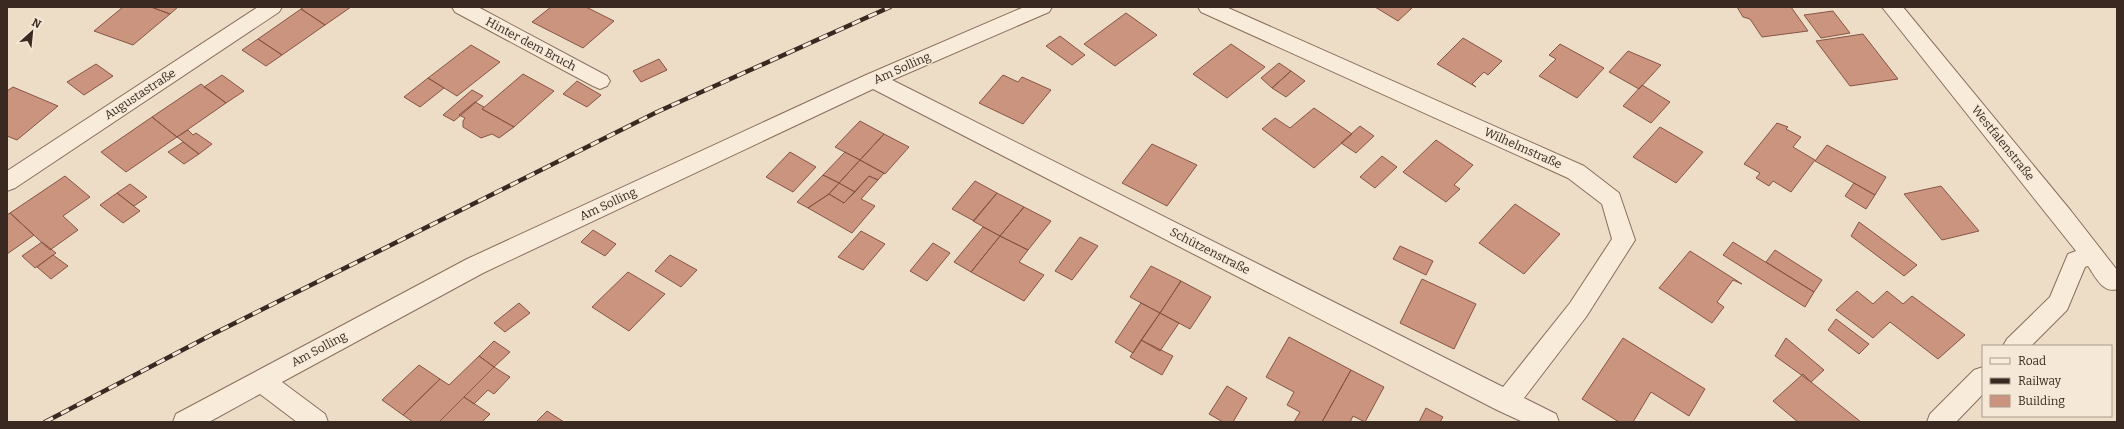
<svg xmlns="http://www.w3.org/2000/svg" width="2124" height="429" font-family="Bitter,serif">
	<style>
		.building { fill: #cb947e; stroke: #875543 }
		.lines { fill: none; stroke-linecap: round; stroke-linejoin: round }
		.minor-casing { stroke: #896e5d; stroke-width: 2 }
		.minor { fill: #f8ebda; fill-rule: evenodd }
		.rail-casing { stroke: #392920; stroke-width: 4.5 }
		.rail { stroke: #f5e8d6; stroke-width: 3; stroke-dasharray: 9; stroke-linecap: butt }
		.labels { text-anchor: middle; stroke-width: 3; stroke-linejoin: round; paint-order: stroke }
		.street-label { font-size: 12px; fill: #392920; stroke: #f5e8d6 }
	</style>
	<rect width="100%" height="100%" fill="#edddc7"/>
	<!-- building -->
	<path class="building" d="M123,7H151L170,14L133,45L94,31Z
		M151,7H178L170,14Z
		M304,7H351L325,25L301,9Z
		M551,7H586L614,21L583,48L532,22Z
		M1375,7H1413L1398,21Z
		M1737,7H1791L1808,31L1762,37L1750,19L1743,17Z
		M301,9L325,25L282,55L258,39Z
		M1833,11L1850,33L1821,38L1804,15Z
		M1126,13L1157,35L1115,66L1084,44Z
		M1863,34L1898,79L1850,86L1816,41Z
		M1060,36L1085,55L1072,65L1046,46Z
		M1463,38L1502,61L1488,75L1484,72L1472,84L1476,87L1437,64Z
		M258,39L282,55L266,66L242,50Z
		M1231,44L1265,67L1227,98L1193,74Z
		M1560,44L1604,68L1577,98L1539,76L1556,59L1549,55Z
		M471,45L500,62L457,96L428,78Z
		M1628,51L1661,65L1639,89L1609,72Z
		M659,59L667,70L641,82L633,71Z
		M1279,63L1291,71L1272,88L1261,78Z
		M96,64L113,76L84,95L67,82Z
		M1291,71L1305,81L1286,97L1272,88Z
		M523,74L554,91L514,127L482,109Z
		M222,75L244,91L226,103L204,87Z
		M1003,75L1018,82L1022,77L1051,90L1023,124L979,103Z
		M428,78L444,88L420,107L404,97Z
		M577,81L601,95L587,107L563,94Z
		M201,84L226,103L177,137L152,117Z
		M1642,85L1670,102L1651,123L1623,106Z
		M13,87L58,106L17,140L7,136V91Z
		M472,90L483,96L454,121L443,115Z
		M475,102L484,107L482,109L514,127L499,138L492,134L481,138L463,127V121L465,118L459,115Z
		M1314,108L1352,134L1314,168L1262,129L1275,118L1290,128Z
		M152,117L177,137L126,172L101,152Z
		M860,121L884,134L860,160L835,147Z
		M1777,123L1788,127L1786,129L1801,137L1793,147L1815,160L1791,192L1773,181L1769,186L1756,178L1760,173L1744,164Z
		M1360,126L1374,136L1356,153L1341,143Z
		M1660,127L1703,152L1676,183L1633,157Z
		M188,130L193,135L196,133L212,144L199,154L177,137Z
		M884,134L909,147L885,174L860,160Z
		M1436,140L1473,165L1454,185L1460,189L1446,202L1403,172Z
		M183,142L199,154L184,164L168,152Z
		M1152,144L1197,165L1167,206L1122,183Z
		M1827,145L1886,177L1875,195L1815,161Z
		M790,152L816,167L793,192L766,177Z
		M845,152L860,160L839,183L823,175Z
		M1382,156L1397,167L1375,188L1360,177Z
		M860,160L884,173L878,180L869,176L855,192L839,183Z
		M823,175L839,183L829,194L808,208L797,202Z
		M65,176L90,197L63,216L78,230L50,250L10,213Z
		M869,176L878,180L861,199L875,206L852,233L808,208L829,194L844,203Z
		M975,181L997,193L974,221L952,209Z
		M839,183L855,192L844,203L829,194Z
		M1854,183L1875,195L1866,209L1845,196Z
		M130,184L147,197L134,206L117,193Z
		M1941,186L1979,231L1942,240L1904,194Z
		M117,193L140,211L123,223L100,205Z
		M997,193L1024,207L1000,236L973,221Z
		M1515,204L1560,234L1524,274L1479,243Z
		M1024,207L1051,221L1028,250L1000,236Z
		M10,213L34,235L7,254V215Z
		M1859,222L1917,265L1904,276L1851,236Z
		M983,227L1000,236L971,272L954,262Z
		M593,230L616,244L605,256L581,242Z
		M861,231L885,244L863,270L838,257Z
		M1000,236L1028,250L1019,262L1044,275L1024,301L971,272Z
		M1080,237L1098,246L1072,280L1055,271Z
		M42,242L56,253L35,268L22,256Z
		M1733,242L1814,292L1805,307L1723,255Z
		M933,243L950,253L927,281L910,271Z
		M1400,246L1433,261L1426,275L1393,259Z
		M1775,250L1822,280L1814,292L1766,262Z
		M1690,251L1742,284L1733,280L1717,302L1724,307L1712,323L1659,288Z
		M53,255L68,266L51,279L37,267Z
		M670,255L697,270L681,287L655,271Z
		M1151,266L1181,281L1160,313L1130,297Z
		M628,272L665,294L629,331L592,307Z
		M1422,279L1476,304L1454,349L1400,323Z
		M1181,281L1211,297L1190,329L1160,313Z
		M1857,291L1873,304L1887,291L1903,304L1912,296L1965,335L1938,359L1890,322L1873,338L1836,310Z
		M519,303L530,313L505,332L494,323Z
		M1141,303L1160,313L1133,353L1115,342Z
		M1160,313L1179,323L1160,351L1141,340Z
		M1836,319L1869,344L1859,354L1828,330Z
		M1289,337L1351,370L1322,422H1294L1300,412L1287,405L1294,392L1266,377Z
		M1623,338L1705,389L1689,416L1651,392L1633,422H1619L1582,399Z
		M1786,338L1824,370L1811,382L1775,356Z
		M1141,340L1173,356L1162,375L1130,357Z
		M494,341L510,352L494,367L479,356Z
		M479,356L494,367L439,422H413L403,415L440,379L449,385Z
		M419,365L440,379L403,415L382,400Z
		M494,367L510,377L494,394L488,390L474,404L464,397Z
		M1351,370L1384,387L1365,422L1353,416L1350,422H1322Z
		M1803,374L1811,382L1861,422H1798L1773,401Z
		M1227,386L1247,398L1233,422H1223L1209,414Z
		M464,397L490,414L482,422H439Z
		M1426,408L1443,417L1440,422H1419Z
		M547,411L564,422H536Z"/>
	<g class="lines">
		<!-- minor casing -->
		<g class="minor-casing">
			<path id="minor" d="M258,7H282L279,12L15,188L7,191V171Z
				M452,7H478L607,76L610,81L607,86L600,89L593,86L455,12Z
				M1024,7H1052L1049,12L892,80L1503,387L1570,303L1612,239L1602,204L1568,178L1201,12L1198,7H1226L1584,166L1619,193L1635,240L1586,317L1524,398L1556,414L1559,422H1523L1497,410L873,89L483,273L282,382L325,414L328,422H297L260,394L209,422H173L176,414L467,259L866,75Z
				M1882,7H1903L2071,211L2117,270V289C2103,294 2095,276 2088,266L2085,267L2067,310L2031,346H2003L2007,339L2050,297L2068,254L2076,251Z
				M1983,367V394L1956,422H1927L1930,414L1974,370Z"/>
		</g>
		<!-- minor -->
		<use href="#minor" class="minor"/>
		<!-- rail casing -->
		<g class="rail-casing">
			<path id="rail" d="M45,422L213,334L657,112L890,7"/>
		</g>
		<!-- rail -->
		<use href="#rail" class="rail"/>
	</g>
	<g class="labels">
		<!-- street labels -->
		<g class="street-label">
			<text transform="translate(531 44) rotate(28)" y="4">Hinter dem Bruch</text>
			<text transform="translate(902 68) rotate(-24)" y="4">Am Solling</text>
			<text transform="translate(140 94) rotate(-33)" y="4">Augustastraße</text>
			<text transform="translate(2003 143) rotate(51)" y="4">Westfalenstraße</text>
			<text transform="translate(1523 148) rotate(24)" y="4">Wilhelmstraße</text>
			<text transform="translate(608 204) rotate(-25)" y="4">Am Solling</text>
			<text transform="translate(1210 251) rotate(27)" y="4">Schützenstraße</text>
			<text transform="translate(319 349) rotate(-28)" y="4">Am Solling</text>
		</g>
	</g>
	<!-- border -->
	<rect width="2124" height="429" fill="none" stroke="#392920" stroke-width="16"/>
	<!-- legend -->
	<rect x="1982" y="345" width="130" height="72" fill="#f5e8d6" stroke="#aa9c8d"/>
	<rect x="1990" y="358" width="20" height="6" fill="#f8ebda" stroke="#aa9c8d"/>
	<text x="2018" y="365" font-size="12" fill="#392920">Road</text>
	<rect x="1990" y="378" width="20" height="6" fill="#392920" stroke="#aa9c8d"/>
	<text x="2018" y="385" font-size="12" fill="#392920">Railway</text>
	<rect x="1990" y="395" width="20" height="12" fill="#cb947e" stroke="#aa9c8d"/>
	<text x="2018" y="405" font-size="12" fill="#392920">Building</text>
	<!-- north arrow -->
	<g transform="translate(32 32) rotate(27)" stroke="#f5e8d6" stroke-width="3" paint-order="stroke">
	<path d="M0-3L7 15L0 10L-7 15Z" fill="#392920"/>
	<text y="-6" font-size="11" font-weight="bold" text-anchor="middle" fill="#392920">N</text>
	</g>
</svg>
